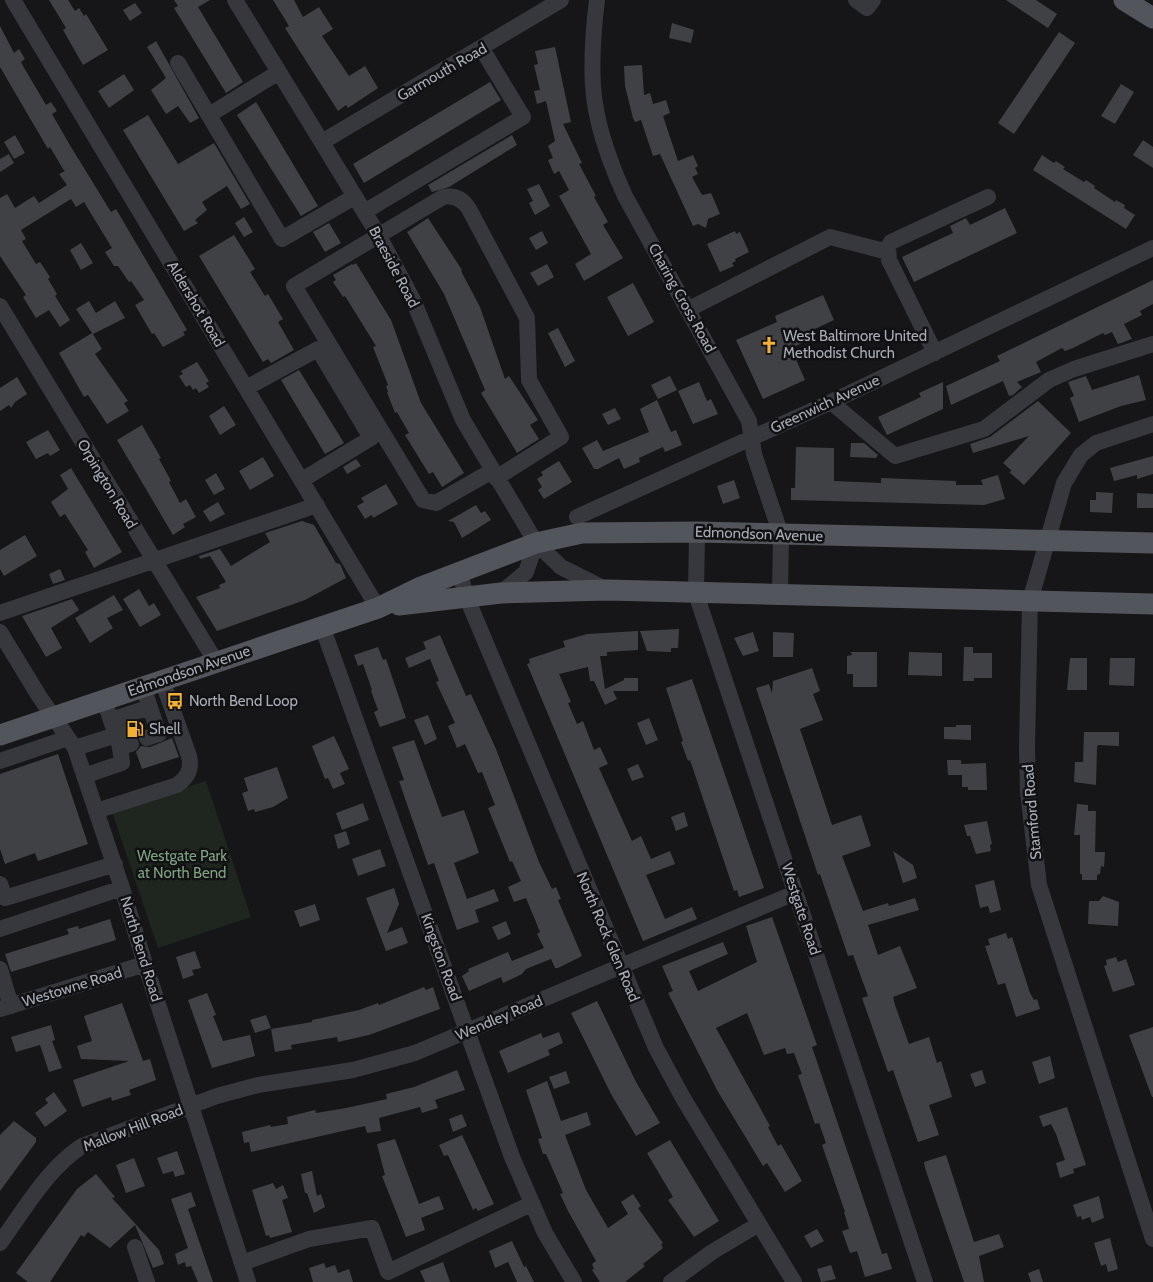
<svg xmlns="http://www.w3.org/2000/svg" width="1153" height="1282" font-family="Cabin,sans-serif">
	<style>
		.green { fill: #1e261f }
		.building { fill: #404145 }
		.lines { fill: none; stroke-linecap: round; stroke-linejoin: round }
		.minor-tunnel { stroke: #333438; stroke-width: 16; stroke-dasharray: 16 8; stroke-linecap: butt }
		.minor { stroke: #37383d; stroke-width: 16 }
		.major { stroke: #53555c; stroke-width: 21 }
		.labels { text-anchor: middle; stroke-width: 5; stroke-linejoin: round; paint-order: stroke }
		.street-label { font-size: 15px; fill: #a8adb8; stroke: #111113 }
		.poi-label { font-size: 15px; fill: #a8adb8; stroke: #111113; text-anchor: start }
		.park-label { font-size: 15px; fill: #7fa381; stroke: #111113 }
	</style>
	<rect width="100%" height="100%" fill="#161618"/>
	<!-- green -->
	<path class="green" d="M206,781L251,917L158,948L112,812Z"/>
	<!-- building -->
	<path class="building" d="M49,0H68L75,11L79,8L84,16L86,14L108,50L83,65L63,30L66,28Z
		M174,0H210L198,7L243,82L226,93L174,8L178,6Z
		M273,0H294L303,17L319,7L333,29L322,36L349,76L365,66L378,88L348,108L346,105L338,111L285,28L289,26Z
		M1006,0H1036L1057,14L1048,28Z
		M135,3L142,13L130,21L123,10Z
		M672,23L694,30L691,43L669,38Z
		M0,26L14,53L19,49L25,59L21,62L23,66L46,105L51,102L57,111L52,114L71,147L111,212L116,209L187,330L183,332L185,335L176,340L163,347L154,333L152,334L135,305L144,300L131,281L129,282L118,266H114L105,252L112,248L84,202L76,207L71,199L21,230L26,239L22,241L36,264L40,262L50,277L48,279L57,294L55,296L70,320L60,327L49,310L36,318L23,297L26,295L0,256V198L7,194L15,208L34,196L39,203L67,185L59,174L65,171L63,169L50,147L48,149L0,67Z
		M1059,32L1075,43L1014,134L998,123Z
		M156,41L199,118L190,123L178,106L166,114L151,90L166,78L147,47Z
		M555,47L571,122L563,124L582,163L579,164L596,196L594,197L608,222L603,225L623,258L584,281L575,264L591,254L559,196L569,190L559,171L554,174L548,160L553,158L548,146L555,141L546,101L537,104L534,91L540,90L534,65L538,64L535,51Z
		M642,65L644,95L650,93L653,104L666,100L670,113L663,116L678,161L693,155L698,166L695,168L698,174L692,177L702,195L711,193L720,214L708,219L706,228L698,224L693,226L660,154L653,156L641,120L635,122L633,118L625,86L624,66Z
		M124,74L134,90L109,108L98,91Z
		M490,82L501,100L364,183L353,164Z
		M1121,84L1134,92L1115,124L1101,116Z
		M256,102L318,206L301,216L237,115Z
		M148,115L178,164L214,143L250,204L241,209L227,186L202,202L207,210L195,220L198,223L184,231L123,130Z
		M15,135L25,153L14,159L4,142Z
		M512,135L517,145L449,187L432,192L428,185Z
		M1143,140L1153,147V168L1133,155Z
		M9,154L14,163L0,172V159Z
		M1042,155L1054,163L1056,161L1065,167L1063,169L1084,182L1086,180L1095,186L1094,188L1115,202L1116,200L1125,205L1124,208L1135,215L1126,229L1033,170Z
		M539,184L550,206L535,215L529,203L533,201L527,189Z
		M1005,208L1017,233L914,282L902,257L953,233L950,226L966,218L970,225Z
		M244,217L253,232L244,237L235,223Z
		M428,218L462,270L461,271L480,307L505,379L509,376L538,420L530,425L539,439L517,453L481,393L485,390L444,294L407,232Z
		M329,223L341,243L325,252L313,232Z
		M542,231L548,243L536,250L529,238Z
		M735,231L736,234L740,232L749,252L735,259L736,261L732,263L734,266L720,272L707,244Z
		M234,235L255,269L250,272L265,296L268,294L283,319L278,322L294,350L271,363L268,359L263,362L199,256Z
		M81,243L93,263L81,270L70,250Z
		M356,263L391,320L421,403L464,473L442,487L433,472L429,474L405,435L409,433L397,412L395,413L387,392H388L386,386L388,385L373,347L376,346L345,296L343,297L333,282L336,280L333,275L352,264L353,265Z
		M547,264L554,277L538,286L530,273Z
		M1153,280V304L1140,311L1142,315L1124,324L1132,339L1118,344L1112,332L1105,335L1103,333L1073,348L1065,351L1062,348L1036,362L1041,372L1017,382L1022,387L1013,395L1009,396L1003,381L951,405L946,386L1000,361L997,356Z
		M633,283L654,322L628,336L607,297Z
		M823,295L834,320L804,334L807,341L791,348L805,380L763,399L736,340L777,322L775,316Z
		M89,301L96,313L115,301L125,318L93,334L102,349L95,354L128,401L124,403L129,411L107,424L88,395L84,397L59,353L92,333L76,309Z
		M558,328L575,361L565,367L548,333Z
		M197,362L209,381L206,383L209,387L199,393L196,388L193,390L190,385L186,387L179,376L183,374L181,371Z
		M299,370L344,443L325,454L281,380Z
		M1139,375L1146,400L1121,406L1079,422L1070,398L1074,396L1068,382L1086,376L1092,390Z
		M670,376L677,390L658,399L651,385Z
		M17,377L27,394L15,402L11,408L9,405L0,411V388Z
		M699,382L707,401L711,399L718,414L693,424L678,391Z
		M943,382V409L887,435L878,417L921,397L919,393Z
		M657,400L671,432L676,430L682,445L665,452L663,447L639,458L640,462L624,469L619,458L598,469H594L582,448L597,440L603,451L649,432L640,409Z
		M1038,401L1071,433L1024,485L1009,472L1012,471L1003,463L1029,436L973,453L970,444L990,437Z
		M224,406L236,425L220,435L209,416Z
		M615,408L621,419L608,425L602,414Z
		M142,425L161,458L159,459L171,481L169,482L180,503L186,499L196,517L183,524L185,527L173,535L117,440Z
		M48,430L60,450L50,456L48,453L36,459L26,442Z
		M851,443H864L878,455L876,458L850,457Z
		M796,447L834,448V481L881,483V478L956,481V485H983L981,480L998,475L1005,499L984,505L791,500V488H795Z
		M1153,456V474L1137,479V475L1114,481L1110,468Z
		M263,457L274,476L250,490L239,471Z
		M356,459L361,466L347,474L343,467Z
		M559,461L572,482L544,499L538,490L542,487L537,479L543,475L541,472Z
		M71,468L122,552L94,568L85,552L88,550L65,514L60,517L51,502L68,489L60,475Z
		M216,473L225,489L214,495L205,480Z
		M734,480L740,498L723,504L717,486Z
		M386,484L398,504L373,518L372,515L365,519L357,506L364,502L361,498Z
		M1096,492L1113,493L1112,513L1090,512V500H1096Z
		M1137,493L1153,494V508H1137Z
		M218,502L225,514L210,522L203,511Z
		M476,505L481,513L485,511L491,520L462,538L454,522L448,521Z
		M302,521L314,525L336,563L340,564L346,578L305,600L217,631L196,597L220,588L219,585L226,582L210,556L200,559L199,556L220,549L231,566L270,542L265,533Z
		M25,535L37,556L4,576L0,569V550Z
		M60,569L65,580L53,584L49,574Z
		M139,589L149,606L154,603L161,615L140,627L123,599Z
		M114,595L123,610L107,618L113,628L90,643L75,618Z
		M72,599L79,610L51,628L62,648L46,657L22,616Z
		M679,629L678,648H671V652L647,651L640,631Z
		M638,631V650L607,652V656H600L605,689L624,680V678H638V691H613L617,699L605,705L594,681H590L588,667L559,674L571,702L568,703L577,724L583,721L594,750L600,747L608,764L599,768L632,841L641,836L651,859L670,851L675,864L646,875L665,919L692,907L697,919L643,941L527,664L530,663L529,659L565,647L563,641L587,634Z
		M753,632L759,651L743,656L734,638Z
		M773,632L794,633L793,657H773Z
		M440,635L466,696L471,694L496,749L539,862L552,889L556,887L561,899L558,900L582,956L558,968H555L551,959L526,969L522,974L503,983L501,977L469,991L462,976L469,971L468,969L508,952L512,961L544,948L537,934L540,932L526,898L514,902L508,887L521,881L512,861L510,862L488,808L495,805L482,772L478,773L465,744L457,748L448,726L455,723L436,682L439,681L430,659L409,668L405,658L426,649L423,642Z
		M378,647L383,660L386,659L406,718L380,727L374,712L378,710L371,691L372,690L363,664L358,666L354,655Z
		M964,647H973V653H992V678H974V681H963Z
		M851,652H877V687H853V674H847V656L852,655Z
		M909,652L942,653V676L908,675Z
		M1070,658H1087V690H1067Z
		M1110,658H1135L1134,686L1109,685Z
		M812,668L820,691L813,694L823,720L800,729L832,825L861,815L871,846L842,856L863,911L888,903L889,906L915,898L919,910L868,925L878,955L900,946L917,988L893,997L895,1005L909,1044L929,1037L937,1063L941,1061L952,1097L929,1105L939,1135L918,1142L893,1070L888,1072L862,998L868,996L853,955L848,956L820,874L818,875L756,688L769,684L772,693L773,681Z
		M692,679L764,888L739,897L737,890L734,891L690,760L688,761L681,742L683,741L666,688Z
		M428,715L437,739L425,745L414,720Z
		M649,718L658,740L646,745L637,723Z
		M141,721L144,729L137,736L131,724Z
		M956,725H971V740L944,739V727H956Z
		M1084,732H1119V746L1098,745L1097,747L1096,785L1074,782L1075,762H1083Z
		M334,736L349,769L340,773L345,784L333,789L328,778L325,779L312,746Z
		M172,738L179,757L142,769L136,752L141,746L150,747Z
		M414,740L442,817L464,810L469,824L479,853L454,863L467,899L494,889L499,901L475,910L479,922L457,930L434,863L428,865L399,781L404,780L392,747Z
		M58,754L88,844L38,861L35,853L5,864L0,849V774Z
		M947,760H961V764L986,763L987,790H968V787H962V775H948Z
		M638,764L644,777L632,781L627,769Z
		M277,767L288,798L273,807L255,812L254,809L248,811L242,793L248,791L244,778Z
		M363,803L369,820L342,830L336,813Z
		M1077,804L1088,805V811H1096L1095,852H1105L1104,867L1101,866L1100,874L1097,875V880H1082V874H1080V835H1074Z
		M684,812L688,826L676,831L671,817Z
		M987,821L992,844L990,845L991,851L976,854L970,836H967L964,825Z
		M346,831L350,844L338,849L334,835Z
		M380,849L386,866L358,876L352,859Z
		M893,851L913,865L917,878L903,883Z
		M994,880L1001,910L990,913L988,906L980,908L975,885Z
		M394,888L399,904L387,933L402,927L408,943L386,951L366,898Z
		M1103,896L1119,902L1118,926L1088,924L1089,901H1099Z
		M315,904L320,920L300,927L294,911Z
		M772,917L817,1045L812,1047L882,1254L887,1253L892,1269L865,1277L857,1251L850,1253L842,1231L849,1229L844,1212H845L822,1145L826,1143L819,1123L815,1124L798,1075L802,1074L794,1053L787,1054L785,1048L764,1055L747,1013L716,1028L770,1126L768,1127L778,1146L781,1144L802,1181L785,1192L767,1163L763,1166L717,1090L668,993L673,991L662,966L723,942L728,954L689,971L698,991L757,962L746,926Z
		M110,919L116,940L11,972L5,954L69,934L67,929L78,926L79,929Z
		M506,921L511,934L498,940L492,927Z
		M1006,933L1008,939L1012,937L1030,993L1034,1000L1037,999L1040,1009L1016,1017L1005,983L998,985L985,946L990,945L988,939Z
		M195,951L201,968L192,970L194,975L183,979L176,957Z
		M1116,957L1118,962L1126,959L1135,985L1113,992L1104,966L1107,965L1106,960Z
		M424,987L426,990L433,987L440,1009L369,1035L338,1042L337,1037L291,1045L292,1049L275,1052L271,1029L312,1022V1020L359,1010L378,1003L379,1005Z
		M207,993L216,1015L213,1016L223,1041L250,1035L255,1056L212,1068L188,1000Z
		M597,1001L636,1082L660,1123L636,1136L611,1094L571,1013Z
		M122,1003L143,1061L150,1059L156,1080L129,1090L131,1095L112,1101L111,1097L82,1107L73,1080L129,1061L81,1059L77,1046L92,1041L84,1016Z
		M266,1015L271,1028L255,1033L250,1020Z
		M51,1025L55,1040L52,1041L62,1068L49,1072L40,1045L16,1052L11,1037Z
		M1153,1027V1097H1152L1129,1035Z
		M559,1032L563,1043L548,1050L550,1055L508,1073L499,1051L541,1033L543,1038Z
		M1050,1056L1055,1078L1039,1084L1032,1062Z
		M457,1070L465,1090L435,1100L438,1108L422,1113L420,1107L379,1118L381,1131L367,1133L365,1126L251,1152L249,1142L244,1143L242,1132L270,1125L271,1127L288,1124L287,1117L315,1110L316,1113L346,1108L387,1099L386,1094L414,1087Z
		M982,1070L986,1083L975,1087L970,1074Z
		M566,1071L570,1083L554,1089L549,1077Z
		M547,1081L561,1121L587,1112L591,1125L565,1135L586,1190L608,1228L628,1214L621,1202L633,1194L641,1206L638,1208L663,1243L661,1244L663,1248L643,1264L645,1266L625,1282H600L592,1270L594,1269L592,1264L596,1261L568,1211L560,1194L563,1193L546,1154H543L538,1139L542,1138L526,1090Z
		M54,1092L67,1111L45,1127L35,1113L48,1103L45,1099Z
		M1067,1107L1086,1165L1073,1169L1074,1173L1060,1178L1056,1163L1065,1160L1056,1134L1051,1124L1043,1127L1039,1116Z
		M462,1114L467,1126L453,1132L449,1119Z
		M14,1121L36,1138V1142L0,1191V1135Z
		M462,1135L494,1204L478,1211L476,1208L473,1210L448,1155L444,1156L439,1145Z
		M395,1139L419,1204L439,1196L444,1209L421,1218L425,1230L406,1237L382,1176L385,1175L377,1144Z
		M670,1140L719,1221L694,1237L668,1200L673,1197L647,1153Z
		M177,1151L185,1174L175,1177L173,1171L163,1174L157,1158Z
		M946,1155L974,1242L999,1234L1004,1247L979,1256L984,1282H964L925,1168L924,1162Z
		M134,1158L145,1186L126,1193L116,1165Z
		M312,1171L317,1196L321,1194L325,1207L314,1213L307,1193H305L301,1174Z
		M96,1174L115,1197L112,1198L159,1250L164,1264L153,1268L135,1225L110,1248L88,1232L84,1237L81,1235L50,1282H28L16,1273L77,1189Z
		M273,1183L276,1189L283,1185L288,1198L282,1200L292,1232L270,1238L269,1235L266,1236L252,1190Z
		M191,1192L196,1206L188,1209L213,1282H198L191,1266L186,1267L185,1262L178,1265L175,1254L188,1248L171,1199Z
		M1099,1196L1104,1218L1092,1223L1090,1217L1082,1220L1081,1216L1077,1217L1073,1205Z
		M817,1229L824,1241L811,1248L804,1236Z
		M1110,1238L1118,1269L1108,1272L1106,1264L1101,1266L1094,1243Z
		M512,1241L524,1267L526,1266L534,1282H517L508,1262L495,1268L489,1251Z
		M443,1262L450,1282H425L420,1271Z
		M324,1263L326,1268L335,1265L338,1273L349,1269L353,1282H313L309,1268Z
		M831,1265L836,1279L821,1282L817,1269Z
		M1039,1269L1043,1282H1031L1028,1273Z"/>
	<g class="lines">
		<!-- minor-tunnel -->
		<path class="minor-tunnel" d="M126,732L143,727"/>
		<!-- minor -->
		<path class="minor" d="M13,0L378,608
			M235,0L379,236L413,300L463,420L536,543L561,567L605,589
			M597,0C587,81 591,121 625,196L749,421L754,454L781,535L780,596
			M856,0L867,8L873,0
			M178,63L282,239L354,197
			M209,115L279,72
			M322,142L561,0
			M364,212L523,117L482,49
			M0,306L216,662
			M689,309L830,237L888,252
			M935,353L889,260L888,247L891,242L988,197
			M246,388L318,349L371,438L302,480
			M831,402L895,456L984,429L1049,380L1074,369L1153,344
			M1153,424L1096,443L1081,455L1064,483L1030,601L1027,747L1028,792L1039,885L1153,1239
			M492,471L436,503L423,500L294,286L443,197C454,195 463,199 469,209L527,318L529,380L561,437L496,478
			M577,517L831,402L1153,248
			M697,532L696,594L925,1282
			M460,573L466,596L656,1048L683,1098L794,1282
			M501,593L526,572L536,543
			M0,613L317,505
			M322,626L512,1157L545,1233L574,1282
			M0,632L39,696L75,748L122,888L145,964L248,1282
			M143,687L159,734L147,738
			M104,700L120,747L131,744
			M111,720L150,707
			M75,748L126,732
			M0,761L68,738
			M84,776L122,763L120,747
			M96,811L177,785C188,777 192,769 189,756L162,680
			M0,884L5,898L115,864
			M0,929L122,888
			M0,969L11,1006
			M0,1009L145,964
			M0,1243C25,1209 47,1169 82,1146L217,1096L258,1085L353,1070L415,1053L795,893
			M135,1247L147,1282
			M242,1263L309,1239L372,1228L388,1272L531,1204
			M671,1282L712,1252L759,1224"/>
		<!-- major -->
		<path class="major" d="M1124,0L1153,18
			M399,605L501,593L607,590L1153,604
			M0,735L378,608L421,587L536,543L582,533L697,532L1153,543"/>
	</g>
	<!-- icons -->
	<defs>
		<g id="church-bare" transform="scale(1.35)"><path d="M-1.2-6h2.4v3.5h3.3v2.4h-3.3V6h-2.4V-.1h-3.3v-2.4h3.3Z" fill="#f2b134" stroke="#111113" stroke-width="2.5" paint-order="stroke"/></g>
		<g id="bus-bare" transform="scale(1.35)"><path d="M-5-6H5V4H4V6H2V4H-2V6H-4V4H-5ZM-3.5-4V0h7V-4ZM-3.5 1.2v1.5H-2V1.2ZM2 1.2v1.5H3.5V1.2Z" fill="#f2b134" stroke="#111113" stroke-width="2.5" paint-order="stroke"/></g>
		<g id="fuel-bare" transform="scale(1.35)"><path d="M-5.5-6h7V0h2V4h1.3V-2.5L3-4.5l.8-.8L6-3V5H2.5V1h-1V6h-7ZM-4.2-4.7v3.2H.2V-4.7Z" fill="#f2b134" stroke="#111113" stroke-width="2.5" paint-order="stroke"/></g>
	</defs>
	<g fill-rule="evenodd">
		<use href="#church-bare" x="769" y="345"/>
		<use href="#bus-bare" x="175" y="701"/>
		<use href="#fuel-bare" x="135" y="729"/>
	</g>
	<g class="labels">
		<!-- street labels -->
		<g class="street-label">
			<text transform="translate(442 72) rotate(-30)" y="5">Garmouth Road</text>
			<text transform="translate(394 267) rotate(62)" y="5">Braeside Road</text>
			<text transform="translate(682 298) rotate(61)" y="5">Charing Cross Road</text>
			<text transform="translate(196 304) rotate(59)" y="5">Aldershot Road</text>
			<text transform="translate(825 404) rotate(-25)" y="5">Greenwich Avenue</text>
			<text transform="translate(107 484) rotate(59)" y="5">Orpington Road</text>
			<text transform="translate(759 534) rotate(2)" y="5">Edmondson Avenue</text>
			<text transform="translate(189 671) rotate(-19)" y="5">Edmondson Avenue</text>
			<text transform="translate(1032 812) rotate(-95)" y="5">Stamford Road</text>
			<text transform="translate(801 909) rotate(72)" y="5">Westgate Road</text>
			<text transform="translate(608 937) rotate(67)" y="5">North Rock Glen Road</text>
			<text transform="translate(141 949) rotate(73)" y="5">North Bend Road</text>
			<text transform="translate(441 957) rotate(70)" y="5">Kingston Road</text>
			<text transform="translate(72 987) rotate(-17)" y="5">Westowne Road</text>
			<text transform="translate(499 1018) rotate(-23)" y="5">Wendley Road</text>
			<text transform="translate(133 1128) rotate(-21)" y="5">Mallow Hill Road</text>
		</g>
		<!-- poi labels -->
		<g class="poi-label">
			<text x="783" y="341">West Baltimore United<tspan x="783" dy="17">Methodist Church</tspan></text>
			<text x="189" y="706">North Bend Loop</text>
			<text x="149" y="734">Shell</text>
		</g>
		<!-- park labels -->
		<g class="park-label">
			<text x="182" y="861">Westgate Park<tspan x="182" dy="17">at North Bend</tspan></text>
		</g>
	</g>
</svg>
